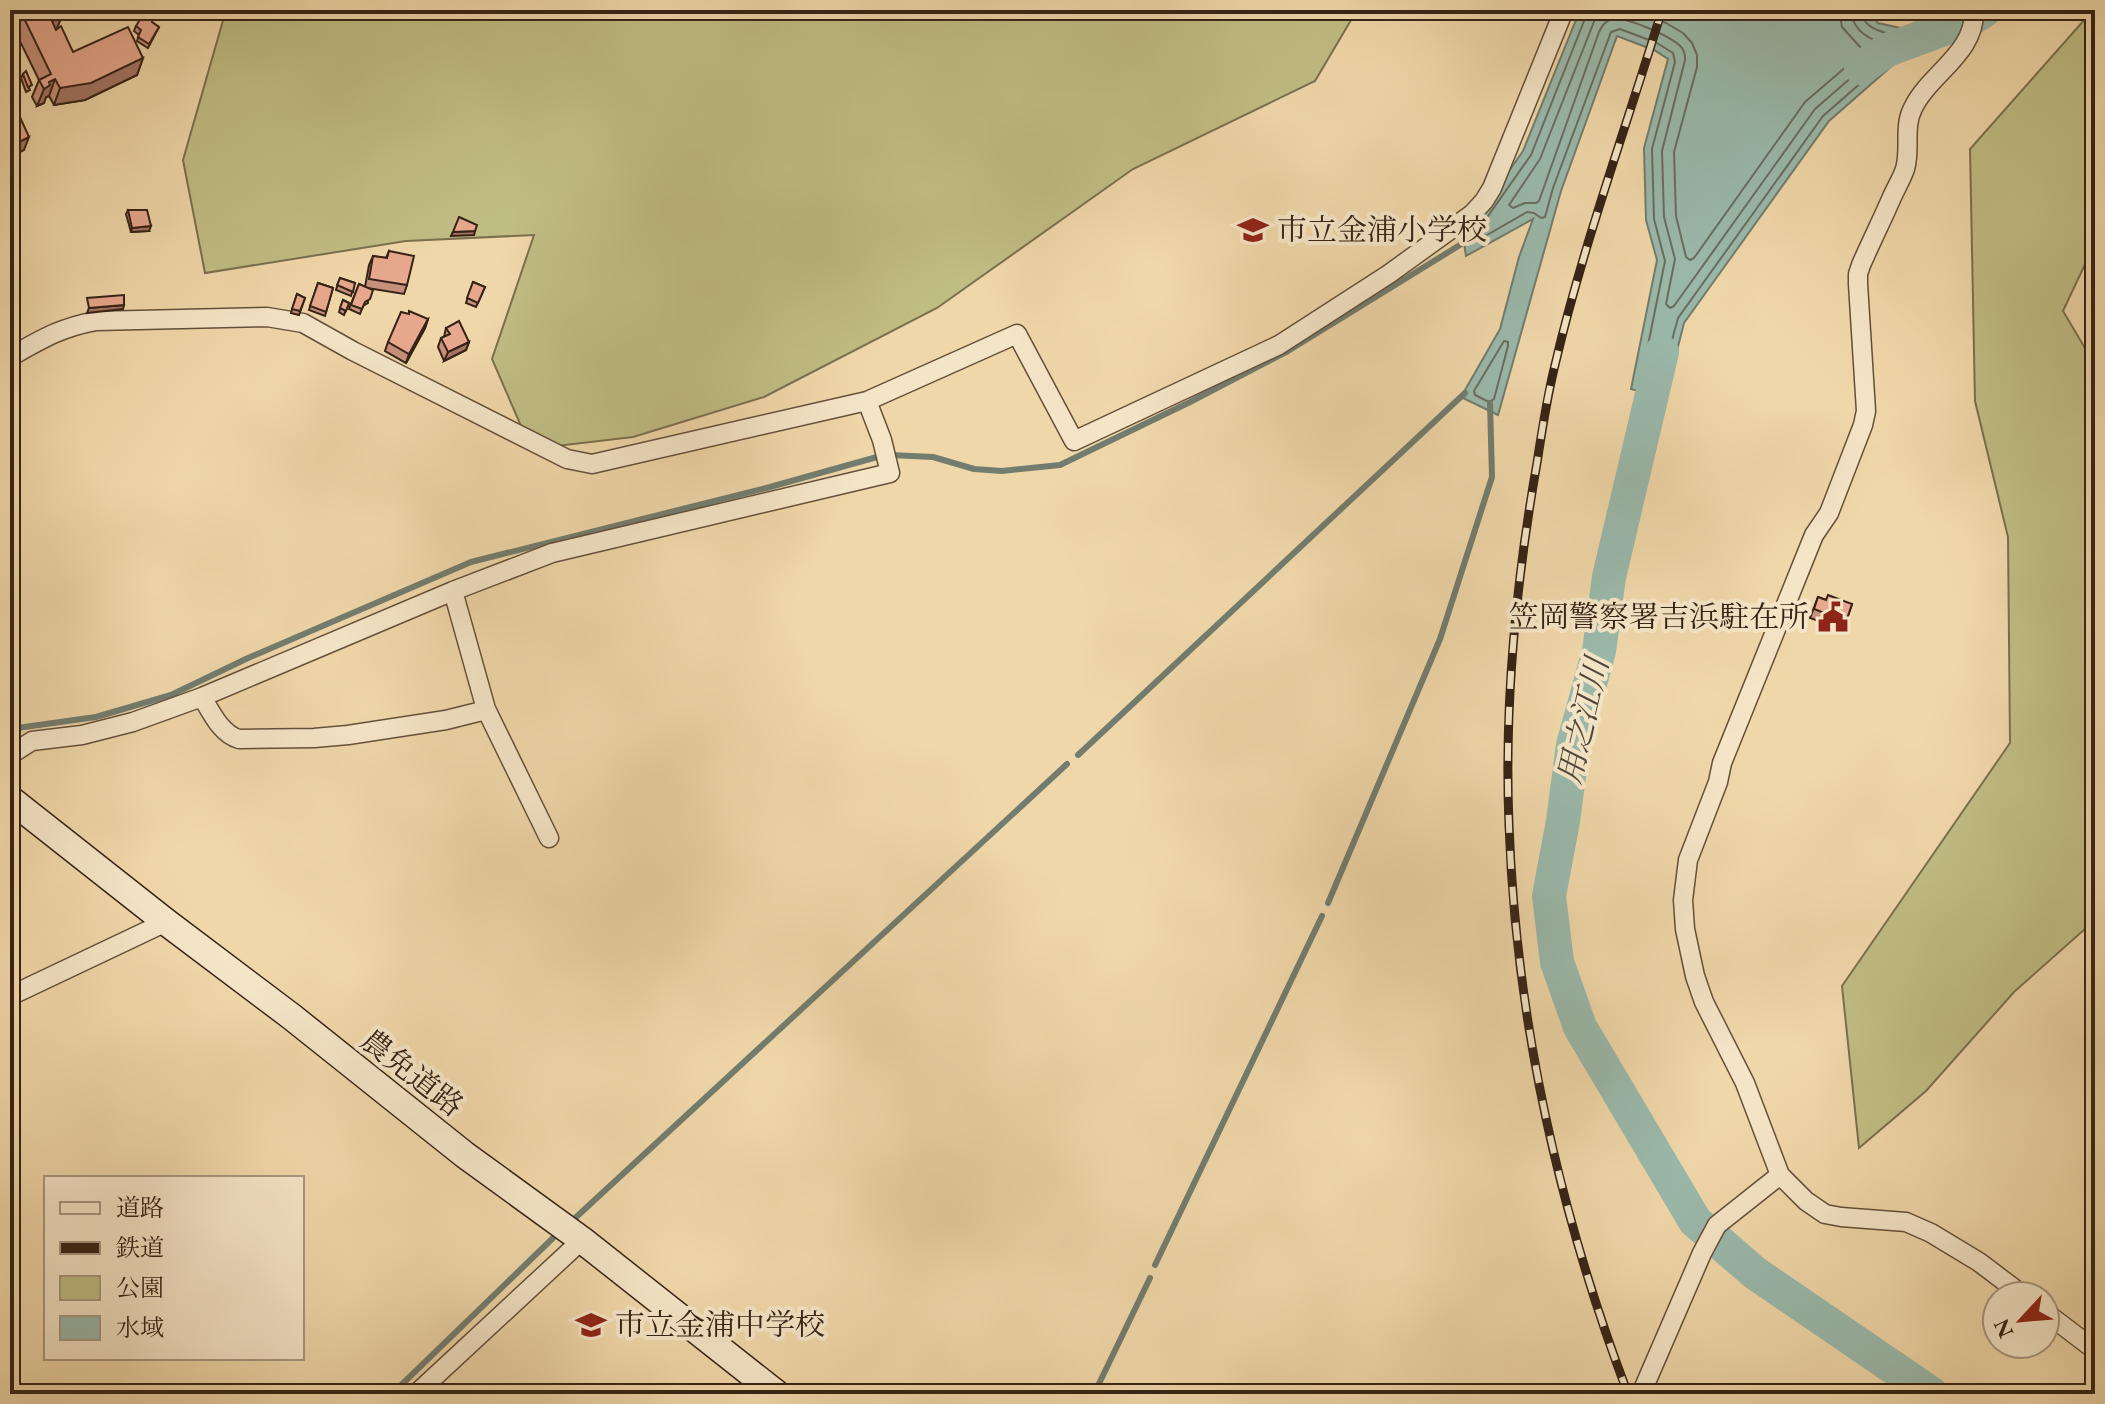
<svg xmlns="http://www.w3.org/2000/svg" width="2105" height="1404" font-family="'EB Garamond','Noto Serif JP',serif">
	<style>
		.green { fill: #c0bd84; stroke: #7b704d; stroke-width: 2 }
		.water { fill: #9ab9ab; stroke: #727d6f; stroke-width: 2 }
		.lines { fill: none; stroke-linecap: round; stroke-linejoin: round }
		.shore { stroke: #686e60; stroke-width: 2 }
		.stream { stroke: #727d6f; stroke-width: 6 }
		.river { stroke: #9ab9ab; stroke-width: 34 }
		.street-casing { stroke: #64503b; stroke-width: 21 }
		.secondary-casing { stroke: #362316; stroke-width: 29 }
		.street { stroke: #f5e5c7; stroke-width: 18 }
		.secondary { stroke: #f5e5c7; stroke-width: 26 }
		.rail-casing { stroke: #362316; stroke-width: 9 }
		.rail { stroke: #f5e5c7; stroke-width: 6; stroke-dasharray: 18; stroke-linecap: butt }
		.wall { fill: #c7907a; stroke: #362316; stroke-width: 2 }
		.shaded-wall { fill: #a27663; stroke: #362316; stroke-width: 2 }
		.building { fill: #e7a88e; stroke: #362316; stroke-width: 2 }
		.labels { text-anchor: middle; stroke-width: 8; stroke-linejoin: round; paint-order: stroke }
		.poi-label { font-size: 30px; fill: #362316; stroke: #f5e5c7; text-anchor: start }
		.street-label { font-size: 30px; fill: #362316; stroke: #f5e5c7 }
		.water-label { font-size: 32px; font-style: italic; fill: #4f483b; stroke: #f5e5c7 }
	</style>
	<rect width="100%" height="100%" fill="#f0d7a9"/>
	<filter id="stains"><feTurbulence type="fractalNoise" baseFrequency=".0025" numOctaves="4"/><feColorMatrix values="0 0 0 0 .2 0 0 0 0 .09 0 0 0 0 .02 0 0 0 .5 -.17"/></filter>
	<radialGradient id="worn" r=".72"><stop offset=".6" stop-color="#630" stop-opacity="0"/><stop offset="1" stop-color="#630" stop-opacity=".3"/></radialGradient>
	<!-- green -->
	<path class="green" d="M226,10H1357L1315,81L1133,169L937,308L764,397L633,437L531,449L492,359L534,235L406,241L205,273L183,160Z
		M2093,10H2095V243L2063,311L2095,365V920L2014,992L1926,1091L1859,1148L1842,986L2010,743L2008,537L1975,401L1970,149Z"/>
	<!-- water -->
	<path class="water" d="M1580,10H1866L1878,23L1901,28L1902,57L1829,121L1684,323L1665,398L1631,389L1657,260L1646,220L1644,148L1668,59L1654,50L1617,36L1561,191L1498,415L1461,397L1500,329L1519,257L1533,219L1466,256L1463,236L1523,151Z"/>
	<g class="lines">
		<!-- shore -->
		<path class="shore" d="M1587,10L1586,16L1531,155L1474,236L1476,239H1480L1527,212L1534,213L1541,218L1545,217L1553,188L1611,32L1620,29L1657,43L1673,53L1675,62L1652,149L1654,219L1665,261L1641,380L1643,384L1656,388L1660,384L1678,318L1823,116L1894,54L1892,35C1878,30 1863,28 1861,10
			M1597,10L1595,19L1540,159L1509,205L1513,208L1525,203H1536L1539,201L1599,32C1602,26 1605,21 1612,19C1626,16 1673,37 1682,48C1685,53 1685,55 1685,60L1662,151L1664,217L1675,259L1666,304L1670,308L1674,306L1815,109L1883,50L1882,43C1866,38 1852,28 1851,10
			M1632,10L1666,23L1683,33L1692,43L1697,55V67L1674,152L1676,216L1686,257L1690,260L1694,258L1805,102L1862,53L1861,48L1842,27L1839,10
			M1504,341L1508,342V346L1494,399L1489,402L1475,395L1474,391Z"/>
		<!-- stream -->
		<path class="stream" d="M890,455L933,457L974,469L1002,471L1060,465L1190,402L1288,351L1468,240
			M10,729L96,717L171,695L248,658L471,562L770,487L877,457
			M1078,755L1465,393
			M1328,903L1440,639L1492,477L1490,403
			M573,1220L1067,764
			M1155,1265L1322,916
			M392,1394L553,1238
			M1094,1394L1150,1278"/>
		<!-- river -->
		<path class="river" d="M1861,68L1887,50L1971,19L1985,10
			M1662,352L1609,577L1599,651L1573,745L1563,821L1549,896L1557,962L1580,1027L1695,1221L1755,1273L1932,1394"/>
		<!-- street casing -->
		<g class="street-casing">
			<path id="street" d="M1974,10C1976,53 1930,73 1913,108C1903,127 1911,149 1905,169C1902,178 1896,188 1892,197C1882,220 1871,242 1861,265L1858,274V284L1866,411L1863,425L1829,513L1814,535L1722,763L1718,782L1688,860L1683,900L1685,929L1695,976L1704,1002L1745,1083L1780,1175L1806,1201L1825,1214L1841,1217L1906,1222L1931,1233L1979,1262L2024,1296
				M10,357C42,339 59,328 96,321L267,317L303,323L353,351L567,459L592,464L867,401L1017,334L1074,441L1279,345L1389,274L1472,214L1484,201L1492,188L1564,10
				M453,591L486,709L549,838
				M202,697C211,712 221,734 239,739L314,738L348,735L446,720L478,712L486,709
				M10,755L32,741L82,735L133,722L202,697L453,591L552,553L890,473L882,440L867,401
				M10,996L166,922
				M2045,1312L2095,1350
				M416,1394L582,1240
				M1641,1394L1702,1253L1717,1225L1780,1175"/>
		</g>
		<!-- secondary casing -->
		<g class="secondary-casing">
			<path id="secondary" d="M10,799L166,922L292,1017L465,1155L582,1240L777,1394"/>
		</g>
		<!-- street -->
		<use href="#street" class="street"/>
		<!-- secondary -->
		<use href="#secondary" class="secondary"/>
		<!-- rail casing -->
		<g class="rail-casing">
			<path id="rail" d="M1628,1394C1559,1212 1516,1020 1509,825C1504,704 1516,582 1537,463C1542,430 1547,397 1555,365C1583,245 1626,128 1662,10"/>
		</g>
		<!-- rail -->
		<use href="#rail" class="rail"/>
	</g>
	<!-- wall -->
	<path class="wall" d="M10,10H59L57,29L73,52L143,58L137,75L85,100L54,105L49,96L46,97L44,103L37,106L32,97L39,80L13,27L17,17L12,16Z
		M152,22L159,27L148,48L137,41L139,35L134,31L136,26Z
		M23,74L30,90L26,92L21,78Z
		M128,210L149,231L131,232L126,214Z
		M389,251L407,285L404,294L367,288L368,303L363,306L360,314L349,309L359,284L365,287L369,265L373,256L386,258Z
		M340,278L355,283L351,296L336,290Z
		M473,282L485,287L476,307L466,303Z
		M318,283L333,288L325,316L309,310Z
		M297,294L305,298L299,315L291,313Z
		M343,300L349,303L344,315L339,312Z
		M428,319L425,328L406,363L385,351L388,342Z
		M446,328L469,342L466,350L444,361L438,347L441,338L444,337Z
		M1818,597L1826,600L1852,604L1843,630L1810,618Z"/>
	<!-- shaded-wall -->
	<path class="shaded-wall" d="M1939,10H1946L1937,16Z
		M62,16L55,33L52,21Z
		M143,58L137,75L85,100L54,105L60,88Z
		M55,79L49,96L46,97L44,103L37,106L44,89L49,82Z
		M29,137L24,150L18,153L14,165L10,167V156L15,144Z
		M151,226L149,231L131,232L132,228Z
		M475,231L474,235L451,236L453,232Z
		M124,305L123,309L87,313L89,308Z
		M428,319L425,328L406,363L409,354Z
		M469,342L466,350L444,361L448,352Z"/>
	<!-- building -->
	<path class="building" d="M20,10H59L62,16L52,21L56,30L61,26L73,52L128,27L143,58L91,83L60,88L55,79L49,82L50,85L44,89L39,80L51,74Z
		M144,13L153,18L152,22L159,27L149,44L138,37L141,30L136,26Z
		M26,71L32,85L28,87L23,74Z
		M10,95L29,137L15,144L19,152L10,156Z
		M128,210H147L151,226L132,228Z
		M459,217L477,225L475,231L453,232Z
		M389,251L414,256L407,285L369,279L373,256L387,258Z
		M340,278L355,283L353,292L337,285Z
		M473,282L485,287L478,303L467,298Z
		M318,283L333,288L326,312L310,306Z
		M359,284L373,290L370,299L365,302L362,309L351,305Z
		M297,294L305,298L300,311L292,309Z
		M124,295V305L89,308L87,298Z
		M343,300L349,303L346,311L340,308Z
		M409,311L428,319L409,354L388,342L401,312L409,314Z
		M459,321L469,342L448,352L441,338L450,334L446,328Z
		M1828,595L1852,604L1846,622L1814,609L1818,597L1826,600Z"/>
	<!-- icons -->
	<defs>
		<g id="school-bare" transform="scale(2.4)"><path d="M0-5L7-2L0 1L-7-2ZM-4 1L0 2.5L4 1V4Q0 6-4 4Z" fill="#8f2418" stroke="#f5e5c7" stroke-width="2.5" paint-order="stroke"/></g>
		<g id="civic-bare" transform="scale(2.4)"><path d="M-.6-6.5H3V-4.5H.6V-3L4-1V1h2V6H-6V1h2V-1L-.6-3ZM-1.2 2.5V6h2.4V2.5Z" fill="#8f2418" stroke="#f5e5c7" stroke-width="2.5" paint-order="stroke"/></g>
	</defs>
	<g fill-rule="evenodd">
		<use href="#school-bare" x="1253" y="230"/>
		<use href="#civic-bare" x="1833" y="617"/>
		<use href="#school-bare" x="591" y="1325"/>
	</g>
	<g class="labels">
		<!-- poi labels -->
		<g class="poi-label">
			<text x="1277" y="240">市立金浦小学校</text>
			<text x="1809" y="627" text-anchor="end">笠岡警察署吉浜駐在所</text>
			<text x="615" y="1335">市立金浦中学校</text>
		</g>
		<!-- street labels -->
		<g class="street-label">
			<text transform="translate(412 1073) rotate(38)" y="10">農免道路</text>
		</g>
		<!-- water labels -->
		<g class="water-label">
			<text transform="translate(1583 721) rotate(-77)" y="11">用之江川</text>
		</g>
	</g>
	<!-- margin -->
	<rect width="2105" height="1404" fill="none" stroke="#f0d7a9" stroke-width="40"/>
	<rect x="12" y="12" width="2081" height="1380" fill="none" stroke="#362316" stroke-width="4"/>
	<rect x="20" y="20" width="2065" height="1364" fill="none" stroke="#362316" stroke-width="2"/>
	<!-- legend -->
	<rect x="44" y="1176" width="260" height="184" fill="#f5e5c7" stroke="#a99780" stroke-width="2"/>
	<rect x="60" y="1202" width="40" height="12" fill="#f5e5c7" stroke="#a99780" stroke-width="2"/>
	<text x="116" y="1216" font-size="24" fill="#362316">道路</text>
	<rect x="60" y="1242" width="40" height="12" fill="#362316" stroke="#a99780" stroke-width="2"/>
	<text x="116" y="1256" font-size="24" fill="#362316">鉄道</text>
	<rect x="60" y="1276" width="40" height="24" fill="#c0bd84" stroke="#a99780" stroke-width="2"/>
	<text x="116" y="1296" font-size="24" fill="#362316">公園</text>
	<rect x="60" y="1316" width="40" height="24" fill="#9ab9ab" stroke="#a99780" stroke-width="2"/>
	<text x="116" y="1336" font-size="24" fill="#362316">水域</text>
	<!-- north arrow -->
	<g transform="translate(2021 1320) rotate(244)"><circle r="38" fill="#f5e5c7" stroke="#a99780" stroke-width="2"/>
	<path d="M0-6L14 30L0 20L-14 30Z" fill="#8f2418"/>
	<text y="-12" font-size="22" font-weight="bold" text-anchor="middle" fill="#362316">N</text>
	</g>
	<rect width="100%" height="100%" filter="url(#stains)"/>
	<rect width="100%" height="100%" fill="url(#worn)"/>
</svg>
